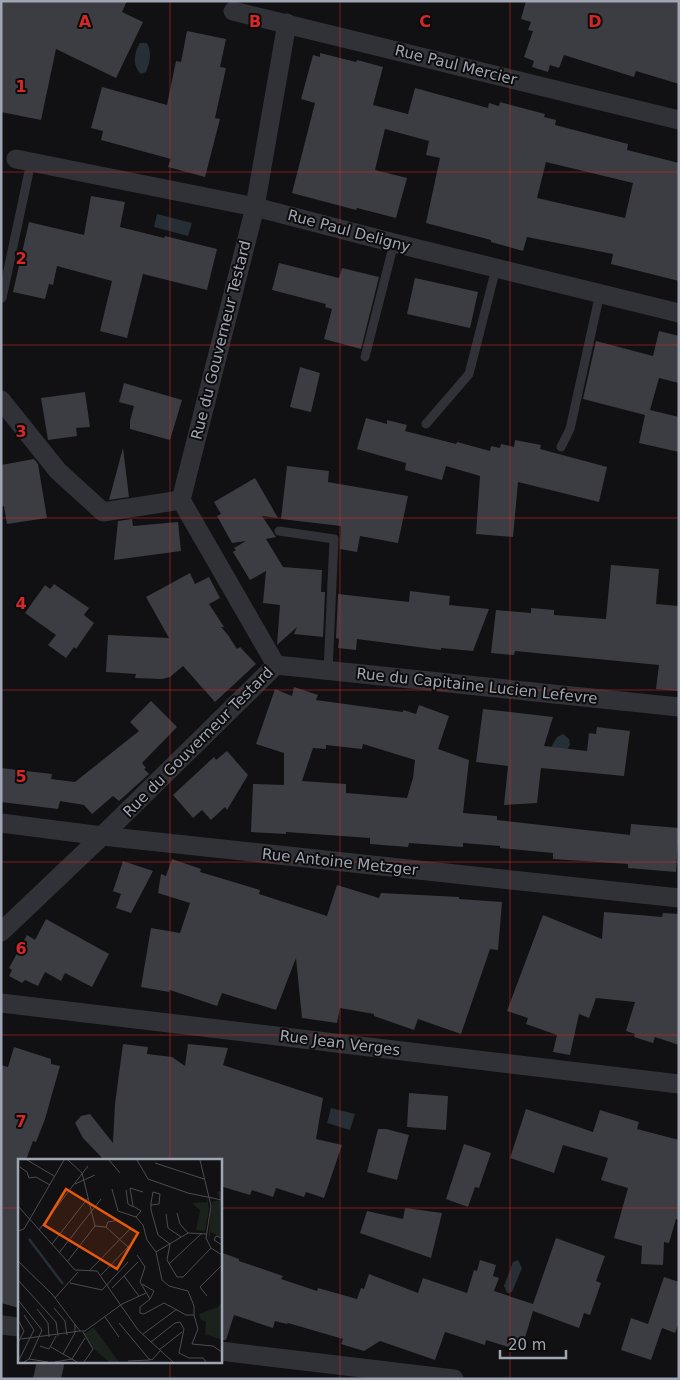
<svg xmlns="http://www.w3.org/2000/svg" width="680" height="1380" font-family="'DejaVu Sans',sans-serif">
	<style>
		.water { fill: #272f36 }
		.building { fill: #3c3d42; fill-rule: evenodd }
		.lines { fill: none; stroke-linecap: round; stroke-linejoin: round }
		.service { stroke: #313237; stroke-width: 9 }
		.minor { stroke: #313237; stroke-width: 19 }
		.grid { fill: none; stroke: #d62828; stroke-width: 1; stroke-opacity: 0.55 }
		.labels { text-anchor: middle; stroke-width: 4; stroke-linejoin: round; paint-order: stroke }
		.street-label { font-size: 15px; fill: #a1a6b4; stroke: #0c0c0d }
		.inset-river { fill: none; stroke: #272f36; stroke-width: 2.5 }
		.inset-road { fill: none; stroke: #4b4c53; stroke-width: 1 }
		.view { fill: #e8590c; fill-opacity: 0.15; stroke: #e8590c; stroke-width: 2.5 }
		.inset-edge { fill: none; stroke: #a1a6b4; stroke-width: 2.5 }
		.grid-label { font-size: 16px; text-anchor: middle; font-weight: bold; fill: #d62828; stroke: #0c0c0d; stroke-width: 4; stroke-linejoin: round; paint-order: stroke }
	</style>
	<rect width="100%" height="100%" fill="#111012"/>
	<!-- water -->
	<path class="water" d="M140,43H147C152,52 150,63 146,72L141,74C132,66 134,52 140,43Z
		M157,214L192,223L188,236L154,227Z
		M563,734L569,739L570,745L561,759L547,754L557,737Z
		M331,1108L355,1114L350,1130L327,1123Z
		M518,1260L522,1268L512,1292L507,1293L504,1286L513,1262Z"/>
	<!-- building -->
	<path class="building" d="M1,1H127L122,12L143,22L116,78L56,49L41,120L1,112Z
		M526,1H679V84L636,71L634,77L564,55L559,68L550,65L548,72L532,67L534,61L524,57L533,31L528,30L531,22L521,19Z
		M187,31L226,39L220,67L226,68L215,118L220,119L205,177L168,167L171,159L101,140L103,131L91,128L102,87L167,105L176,61L181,62Z
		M320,53L356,62L357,60L383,67L373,105L408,114L415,88L488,108L489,103L499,106L500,102L545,114L544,117L556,120L555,125L628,144L627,150L679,163V281L611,264L613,254L527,237L523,251L491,242V240L426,223L440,158L426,155L429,141L385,129L375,170L407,178L396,218L357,208L356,210L292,193L315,103L301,99L313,55L320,57ZM546,162L633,183L625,218L537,198Z
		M91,196L125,202L120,227L164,238L165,236L217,249L207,290L143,274L127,338L100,331L112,281L57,266L53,285L49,284L45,299L13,292L29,222L84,235Z
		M279,263L339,278L342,268L379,277L361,349L324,339L332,309L325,307L326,304L272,290Z
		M415,278L478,292L470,328L407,314Z
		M659,331L679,336V383L659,378L650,410L679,417V452L639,443L645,415L583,399L596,341L653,356Z
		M300,367L320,373L311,412L290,407Z
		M124,383L182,400L170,440L130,429V421L134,406L119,402Z
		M85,392L90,427L76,428L77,436L48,440L41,398Z
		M366,418L387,424V420L407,425L405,431L456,444L457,442L490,451L491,446L500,448L501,444L514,447L515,440L541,445L540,449L607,467L599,502L518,482L513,537L476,534L480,476L446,466L442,480L405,470L406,463L357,449Z
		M123,448L129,497L109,500Z
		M34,459L38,464L47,518L7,524L4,506L1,507V465Z
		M287,466L329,471L328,482L408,496L398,543L360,536L357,552L340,549L341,526L281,519Z
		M255,478L278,518L262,516L276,537L266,539L283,567L322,570L321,592H325L323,637L294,634L297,627L277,645L280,605L263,603L266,571L250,580L233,552L236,550L234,548L246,541L232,543L217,516L221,514L214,502Z
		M132,519L133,526L178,522L181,551L114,560L118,521Z
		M611,565L659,569L656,604L679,606V691L656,689L659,665L515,651L514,655L491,653L496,610L531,613V608L554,610V615L606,619Z
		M190,573L195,584L209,577L220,598L209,604L224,627H221L228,635L237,649L240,647L256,664L215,702L183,666L170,677L162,679L135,678L136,674L106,672L108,635L169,638L146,597Z
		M54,584L89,608L84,615L94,623L76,649L74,647L66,658L48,645L56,635L25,613L45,585L50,589Z
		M410,591L450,596L449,605L489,609L473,651L441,648V650L357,639L356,650L338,648L339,639L336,638L338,594L409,602Z
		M294,687L318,695L316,700L403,712V710L416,714L419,705L449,716L438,749L469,760L463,813L497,816V820L630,835L631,824L679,828L676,872L628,868V864L553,859V853L500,848V846L463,843V847L409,843L408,847L370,844V838L286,832V834L251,832L253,784L284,785V753L256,744L275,689L292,696ZM363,744L415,760L413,778L407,798L346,793V784L302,781L313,748L326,749V745L362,749Z
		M151,701L177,727L142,763L146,768L144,769L149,774L119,801L113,796L92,814L84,805L60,801L58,809L1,802V768L52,774L51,779L75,782L139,731L130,722Z
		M483,709L553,717L544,746L587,751L589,733L596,734L597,727L630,731L624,776L541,768L537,803L504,805L508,766L476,762Z
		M227,751L248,775L227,810L225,807L211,820L202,810L193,818L173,795L214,757L216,760Z
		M172,859L201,869L200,872L260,890L259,894L327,916L337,885L379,898L381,893L459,897V899L502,902L498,950L490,949L461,1034L418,1019L414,1030L374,1016V1014L340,1008L337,1023L302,1018L296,958L276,1010L222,993L217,1006L170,990L169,992L141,987L151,928L180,933L190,903L158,893L161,874L166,876Z
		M123,861L153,871L131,913L116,908L121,894L113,891Z
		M604,912L662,917L663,913L679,914V1045L655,1037L653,1043L634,1037L635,1034L626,1031L635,1002L596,998L589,1018L579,1014L570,1055L553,1052L557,1035L526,1024L528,1018L507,1011L543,915L602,939Z
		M46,919L109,954L92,987L65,973L61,981L45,972L38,986L25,980L22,983L9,976L12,970L9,968L27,935L35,940Z
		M123,1044L148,1047L147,1054L172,1057L185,1066L188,1044L228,1048L223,1065L323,1098L316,1139L342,1145L324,1198L306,1192L304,1197L276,1188L273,1197L252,1190L250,1195L220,1186V1160H104L83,1138L75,1123L81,1116L90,1114L113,1143L115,1104Z
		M14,1047L51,1059V1064L60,1066L45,1119L36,1142L33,1141L26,1160H19V1308L1,1303V1065L8,1067Z
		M409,1093L448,1096L446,1130L407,1127Z
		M526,1109L593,1132L600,1110L639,1122L637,1129L679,1140V1220L676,1219L669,1243L664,1242L663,1265L641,1264L642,1246L614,1238L628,1188L601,1180L608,1158L563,1145L554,1173L510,1158Z
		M378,1129H386L409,1135L397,1180L367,1172Z
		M464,1144L491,1153L479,1188L475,1187L468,1207L446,1199Z
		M405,1208L442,1213L431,1258L360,1233L367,1211L403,1219Z
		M556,1238L605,1256L596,1281L601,1283L590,1315L584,1313L579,1328L533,1311L521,1351L486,1340L485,1345L445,1332L435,1360L380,1341L364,1351L341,1344L343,1339L288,1323L287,1324L275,1321L273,1328L234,1315L226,1340H220V1252L239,1259V1261L283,1276L281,1279L317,1291L318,1288L357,1299L361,1288L364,1289L369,1274L418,1293L423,1278L467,1293L474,1270L477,1271L480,1260L496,1265L493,1276L499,1278L494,1291L533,1304Z
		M664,1277L679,1282V1322L675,1333L662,1328L651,1360L621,1350L631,1318L648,1324Z
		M37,1361H65L61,1379H33Z"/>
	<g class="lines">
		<!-- service -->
		<path class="service" d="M2,298L31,162
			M365,357L394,243
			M426,424L469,374L496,268
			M561,447L570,429L600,293
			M279,531L334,539L328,671"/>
		<!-- minor -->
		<path class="minor" d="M233,11L679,120
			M16,159L255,207L394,243L679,313
			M1,400L58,471L103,512L181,500
			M276,665L679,707
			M1,823L102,836L679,898
			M1,932L102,836L276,665L181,500L255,207L287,23
			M1,1003L679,1084
			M1,1325L19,1327
			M220,1351L454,1379"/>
	</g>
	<!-- grid -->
	<path class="grid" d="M170,1V1160M340,1V1379M510,1V1379M1,172H679M1,345H679M1,518H679M1,690H679M1,862H679M1,1035H679M1,1208H19M220,1208H679M170,1361V1379"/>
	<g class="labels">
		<!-- street labels -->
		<g class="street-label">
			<text transform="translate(456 65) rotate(14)" y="5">Rue Paul Mercier</text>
			<text transform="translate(349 231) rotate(15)" y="5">Rue Paul Deligny</text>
			<text transform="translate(221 340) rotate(-76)" y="5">Rue du Gouverneur Testard</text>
			<text transform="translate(477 686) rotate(6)" y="5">Rue du Capitaine Lucien Lefevre</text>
			<text transform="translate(198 742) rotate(-45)" y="5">Rue du Gouverneur Testard</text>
			<text transform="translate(340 862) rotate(6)" y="5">Rue Antoine Metzger</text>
			<text transform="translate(340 1043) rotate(7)" y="5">Rue Jean Verges</text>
		</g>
	</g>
	<!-- overview -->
	<g transform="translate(18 1159)">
		<rect width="204" height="204" fill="#111012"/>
		<path d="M202,32L204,34V74L202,78L193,73L190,80L194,43L202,41L199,33ZM189,38L191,49L187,72L178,71L182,51L174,44L189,43ZM204,143V181L187,175L188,163L183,161L181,155L200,148ZM76,168V169L101,203H91L75,189L66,175Z" fill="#1b221c"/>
		<path class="inset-river" d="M11,80L45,125"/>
		<path class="inset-road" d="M9,1L36,17M50,1L64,14L77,67L88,68L110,88M91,1L102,14M119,1L130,20L170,34L204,41M182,1L193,47L188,79L193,89L204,96M137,4L186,20M2,8L9,13L11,19L18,18L32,26M57,25L77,16M94,30L100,52L118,58L125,66L129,81L138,93L144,121L151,127L170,132L176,147V156M108,31L110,45L115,48M133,46L141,45L142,35L135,33L133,44V51L140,76L152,85L149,101L159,118H165L193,89M0,47L57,111L79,112L120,171L155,203M159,54L162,65L170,74M148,55L150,69L163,78M118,58L123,52L115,47L112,29L125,33M88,68L90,63L101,61M21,71L70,7M0,72L6,70L46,1M204,79L198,77L196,81L204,86M34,85L70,39M138,93L170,74L188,75M41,94L83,40M119,96L127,108L122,123L132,140L122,148V154L126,155L146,144L168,156H176M0,102L34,135L62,172H67M49,103L77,67M151,105L184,74M72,111L112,70M83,116L112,86M106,117L121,137M0,121L38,163L40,177M52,124L84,131L110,103M124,125L136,132L132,140M94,129L120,103M189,137L182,128L204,106M37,139L60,113M0,141L24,171L11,200L6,203M36,149L47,162L49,176M19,150L30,164L31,178M176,156L180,170L174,185L195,187L204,193M87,158L101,178M0,161L6,172L0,184M101,164L131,200L134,201L142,192M67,172L104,145L128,134M65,173L75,190L66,203M125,175L159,150M3,180L62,172M133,183L157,164L162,163L166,170L161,194L171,199H185L188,203M22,187L31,190L38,177M33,188L59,203M141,191L164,173M45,195L57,174V165M11,200L30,203M1,201L16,171L6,156M110,202L132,201M37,203L54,200L67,179"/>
		<path class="view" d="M48,30L120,74L99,110L26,66Z"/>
		<rect width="204" height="204" class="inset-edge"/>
	</g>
	<g class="grid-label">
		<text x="85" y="27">A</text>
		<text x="255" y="27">B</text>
		<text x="425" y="27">C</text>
		<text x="595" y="27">D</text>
		<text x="21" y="92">1</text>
		<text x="21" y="264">2</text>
		<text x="21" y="437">3</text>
		<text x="21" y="609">4</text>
		<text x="21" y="782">5</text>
		<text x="21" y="954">6</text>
		<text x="21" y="1127">7</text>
	</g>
	<!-- border -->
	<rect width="680" height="1380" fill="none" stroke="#a1a6b4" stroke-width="5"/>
	<!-- scale -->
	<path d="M500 1350v8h66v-8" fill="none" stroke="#a1a6b4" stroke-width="2.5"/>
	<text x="508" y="1350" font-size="15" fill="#a1a6b4" stroke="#0c0c0d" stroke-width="4" paint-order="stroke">20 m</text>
</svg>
